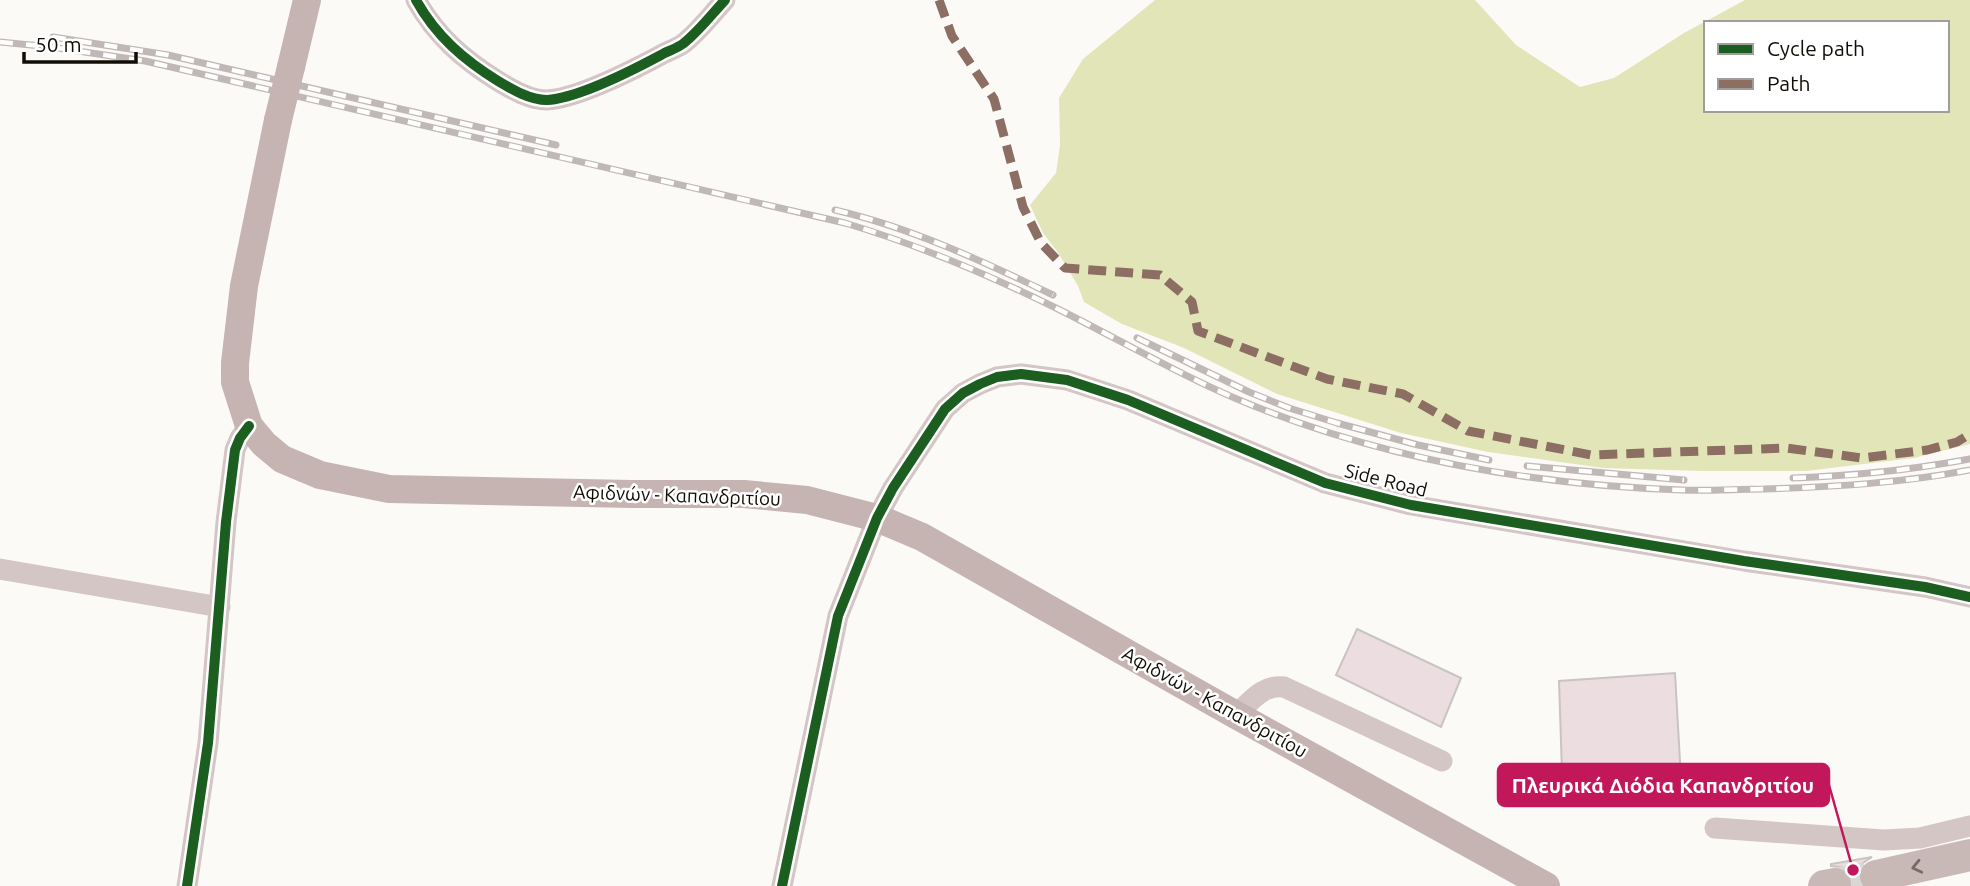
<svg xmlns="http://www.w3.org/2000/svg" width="1970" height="886" font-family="Ubuntu,sans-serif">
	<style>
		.grass { fill: #e2e5b8; fill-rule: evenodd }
		.building { fill: #ecdde0; stroke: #c9c3c3; stroke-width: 2 }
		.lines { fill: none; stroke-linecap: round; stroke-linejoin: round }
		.highway-tunnel { stroke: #d9d6d3; stroke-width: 32; stroke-dasharray: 32 16; stroke-linecap: butt }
		.minor { stroke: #d3c6c5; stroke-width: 21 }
		.major { stroke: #c5b4b2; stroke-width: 28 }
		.highway { stroke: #c9b9b6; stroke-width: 32 }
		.rail-casing { stroke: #c0b8b6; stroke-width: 7 }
		.rail { stroke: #fff; stroke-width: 4.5; stroke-dasharray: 13; stroke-linecap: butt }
		.major-bridge { stroke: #c5b4b2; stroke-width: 28 }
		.quiet { stroke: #8d6e63; stroke-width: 9; stroke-dasharray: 18 9; stroke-linecap: butt }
		.cycleway-casing { stroke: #fff; stroke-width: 15 }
		.cycleway { stroke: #1b5e20; stroke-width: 10 }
		.oneway { stroke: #766b67 }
		.labels { text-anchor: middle; stroke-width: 5; stroke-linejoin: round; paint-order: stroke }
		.street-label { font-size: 19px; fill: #100c06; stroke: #fff }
		.leader { fill: none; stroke: #c2185b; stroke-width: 2.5 }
		.callout-dot { fill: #c2185b; stroke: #fff; stroke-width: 2.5 }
		.callout { fill: #c2185b; stroke: #c2185b; stroke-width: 2.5 }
		.callout-label { font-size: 21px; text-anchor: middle; font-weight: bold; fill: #fff }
	</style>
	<rect width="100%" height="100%" fill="#fcfaf7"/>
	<!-- grass -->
	<path class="grass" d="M1155,0H1475L1516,45L1580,87L1614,78L1684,33L1745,0H1970V444L1914,458L1806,471H1702L1603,468L1488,452L1401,433L1277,394L1184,348L1122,324L1084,302L1078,286L1059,254L1043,233L1030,205L1056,173L1060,145L1059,98L1083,59ZM1706,23H1947V110H1706Z"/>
	<!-- building -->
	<path class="building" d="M1357,629L1461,678L1441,727L1336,675Z
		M1675,673L1682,797L1563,802L1559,681Z
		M1872,857L1863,863L1859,870L1858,879L1861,886H1853V880L1849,873L1842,867L1831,866V864Z"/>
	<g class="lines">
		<!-- highway-tunnel -->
		<path class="highway-tunnel" d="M1835,884L1876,876"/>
		<!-- minor -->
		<path class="minor" d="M416,0C436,36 464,60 498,81C513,90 530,100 547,100C579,98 633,70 661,55C668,51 678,48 684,43C699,31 712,14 725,0
			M0,569L220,607
			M1236,715C1250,702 1263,684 1284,687L1442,761
			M1715,828L1884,840L1920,838L1970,826
			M187,886L208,743L226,522L235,450L240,438L249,426
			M782,886L838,616L877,518L893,488L945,409L963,393L980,384L997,377L1021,374L1067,380L1128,400L1325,483L1411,505L1744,561L1925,587L1970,597"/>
		<!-- major -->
		<path class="major" d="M291,67L307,0
			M278,120L244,286L235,363V382L249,426L264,444L282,459L320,475L389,489L632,494H744L807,500L877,518L922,537L1236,715L1546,886"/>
		<!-- highway -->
		<path class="highway" d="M1876,876L1970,855
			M1824,886L1835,884"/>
		<!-- rail casing -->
		<g class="rail-casing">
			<path id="rail" d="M53,37L168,55L556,145
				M0,42L51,47L145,61L845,223C919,245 989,275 1058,309C1122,341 1183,377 1249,404C1385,459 1535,485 1682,490C1709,491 1737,489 1764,489C1834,487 1902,483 1970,470
				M835,210C912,228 982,261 1053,295
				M1137,338L1249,392L1289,408L1337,423L1418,445L1489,460
				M1527,466L1684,480
				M1793,478C1852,476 1911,470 1970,459"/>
		</g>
		<!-- rail -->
		<use href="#rail" class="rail"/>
		<!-- major-bridge -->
		<path class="major-bridge" d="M278,120L291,67"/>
		<!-- quiet -->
		<path class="quiet" d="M939,0L952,36L994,99L1023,207L1041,243L1065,268L1160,275L1192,302L1198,331L1327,379L1403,394L1468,431L1591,455L1786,448L1862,458L1927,450L1957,442L1970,434"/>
		<!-- cycleway casing -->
		<g class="cycleway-casing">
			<path id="cycleway" d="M416,0C436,36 464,60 498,81C513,90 530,100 547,100C579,98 633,70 661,55C668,51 678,48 684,43C699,31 712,14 725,0
				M187,886L208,743L226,522L235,450L240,438L249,426
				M782,886L838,616L877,518L893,488L945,409L963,393L980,384L997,377L1021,374L1067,380L1128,400L1325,483L1411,505L1744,561L1925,587L1970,597"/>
		</g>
		<!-- cycleway -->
		<use href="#cycleway" class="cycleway"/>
	</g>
	<!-- one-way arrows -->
	<defs><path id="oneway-chevron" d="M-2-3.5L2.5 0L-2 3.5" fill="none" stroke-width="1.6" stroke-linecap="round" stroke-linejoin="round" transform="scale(1.75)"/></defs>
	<use class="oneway" href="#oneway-chevron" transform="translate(1917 867) rotate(167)"/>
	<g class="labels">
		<!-- street labels -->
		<g class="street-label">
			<text transform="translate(1386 480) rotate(14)" y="7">Side Road</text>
			<text transform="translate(677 495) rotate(2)" y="7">Αφιδνών - Καπανδριτίου</text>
			<text transform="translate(1215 702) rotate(29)" y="7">Αφιδνών - Καπανδριτίου</text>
		</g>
	</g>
	<!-- callouts -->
	<path class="leader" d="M1853 870L1829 785"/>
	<circle class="callout-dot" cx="1853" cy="870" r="7"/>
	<rect class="callout" x="1498" y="764" width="331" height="42" rx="7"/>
	<g class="callout-label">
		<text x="1663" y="793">Πλευρικά Διόδια Καπανδριτίου</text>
	</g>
	<!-- legend -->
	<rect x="1704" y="21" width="245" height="91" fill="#ffffff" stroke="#9f9e9b" stroke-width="2"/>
	<rect x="1718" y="44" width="35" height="10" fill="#1b5e20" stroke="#9f9e9b" stroke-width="2"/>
	<text x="1767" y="56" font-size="21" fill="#100c06">Cycle path</text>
	<rect x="1718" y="79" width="35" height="10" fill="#8d6e63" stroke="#9f9e9b" stroke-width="2"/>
	<text x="1767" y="91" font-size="21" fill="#100c06">Path</text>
	<!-- scale -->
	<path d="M24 52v10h112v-10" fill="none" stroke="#100c06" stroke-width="3.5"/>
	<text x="35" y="52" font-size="21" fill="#100c06" stroke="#ffffff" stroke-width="5" paint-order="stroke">50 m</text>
</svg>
